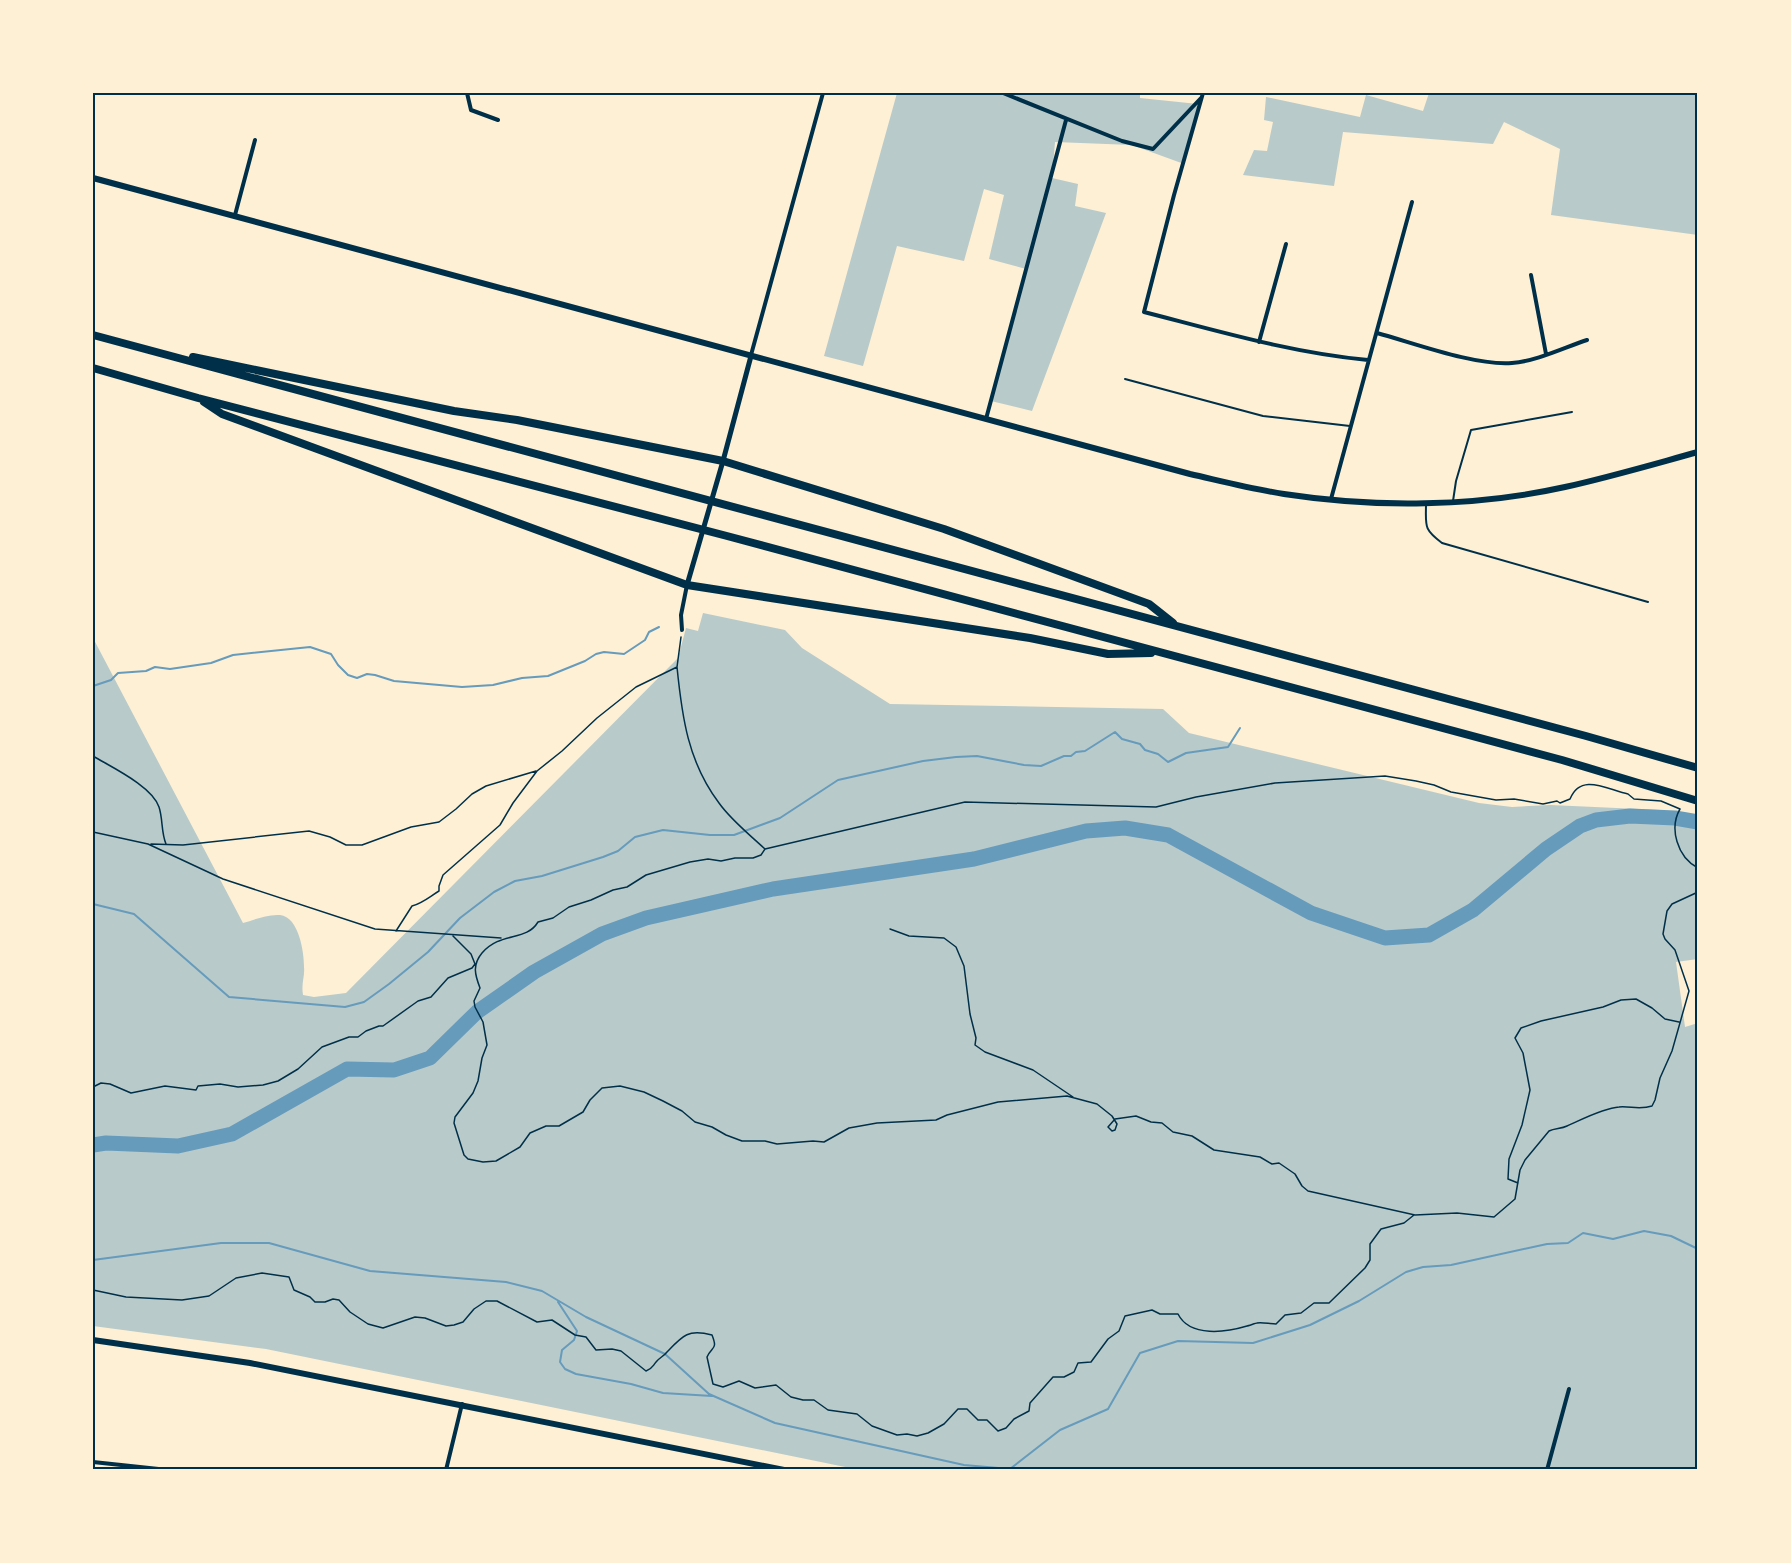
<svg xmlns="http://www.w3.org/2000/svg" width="1791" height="1563" font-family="'Space Grotesk',sans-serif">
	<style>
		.green { fill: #b9caca }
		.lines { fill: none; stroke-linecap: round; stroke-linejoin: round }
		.stream { stroke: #669bbc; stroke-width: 2 }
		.river { stroke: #669bbc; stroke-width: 15 }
		.path { stroke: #003049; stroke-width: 1.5 }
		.service { stroke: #003049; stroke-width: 2 }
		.minor { stroke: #003049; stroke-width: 4 }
		.tertiary { stroke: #003049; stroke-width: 5 }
		.secondary { stroke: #003049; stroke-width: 6 }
		.primary { stroke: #003049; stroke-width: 6 }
		.motorway { stroke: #003049; stroke-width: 8 }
		.neatline { fill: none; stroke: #003049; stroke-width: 2 }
	</style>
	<rect width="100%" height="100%" fill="#fdf0d5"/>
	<!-- green -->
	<path class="green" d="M897,93H1140V98L1198,104L1184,164L1132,145L1055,142L1052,178L1078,184L1075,206L1106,213L1032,411L991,401L1026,269L989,259L1004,195L984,189L964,261L897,246L863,366L824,356Z
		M1429,93H1698V235L1551,215L1560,149L1504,122L1493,144L1343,132L1334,186L1243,175L1254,150L1267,151L1273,122L1264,120L1266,97L1360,117L1366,95L1423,111Z
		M703,613L785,630L802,648L890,704L1163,709L1189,733L1479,803L1512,807L1550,805L1661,810L1698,821V959L1676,962L1685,1027L1698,1023V1470H860L266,1349L93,1326V638L243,923C254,920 267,914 280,915C299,917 304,952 304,967C305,977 301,983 303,995L314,997L346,993L678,658L686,628L698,631Z"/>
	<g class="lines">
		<!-- stream -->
		<path class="stream" d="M93,686L111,680L118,673L146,671L155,667L170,669L211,663L233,655L310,647L331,654L338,665L348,675L357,678L367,674L375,675L394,681L462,687L493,685L522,678L548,676L585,661L596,654L604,652L624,654L645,640L649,632L659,627
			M93,904L134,914L229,997L345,1007L364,1002L389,984L428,952L460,918L494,892L515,881L542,876L603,857L618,851L635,837L663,830L710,835H734L780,818L838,780L923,761L956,757L977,756L1024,765L1041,766L1064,756H1071L1076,752L1085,751L1115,732L1122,739L1140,744L1145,750L1158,754L1168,762L1186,753L1228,747L1240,728
			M93,1260L221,1243H269L370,1271L506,1282L542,1291L586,1317L665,1354L709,1394L775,1423L964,1465L1010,1469L1060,1430L1108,1409L1140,1353L1178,1341L1253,1343L1310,1325L1359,1301L1406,1272L1423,1267L1451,1265L1547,1244L1568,1243L1583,1233L1613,1239L1644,1231L1671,1236L1698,1249
			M558,1302L577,1331L574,1340L562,1350L560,1362L565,1369L576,1374L631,1384L663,1393L712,1396"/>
		<!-- river -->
		<path class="river" d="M93,1145L106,1143L178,1146L232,1134L347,1069L394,1070L430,1058L477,1012L534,972L602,934L646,918L773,889L974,859L1086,831L1125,828L1168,835L1311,913L1385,938L1429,935L1473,910L1546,849L1580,826L1596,820L1630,816L1675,818L1698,822"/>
		<!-- path -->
		<path class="path" d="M677,667C682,717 688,762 719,803C731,820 750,835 765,849L965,802L1156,807L1196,797L1275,783L1385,776L1416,781L1434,785L1451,792L1496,800L1514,799L1543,804L1557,801L1560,803L1570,799C1581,772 1608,790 1628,794L1634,799L1661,801L1680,809C1669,828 1677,857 1698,868
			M93,756C111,767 152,786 159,807C163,819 161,832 166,844
			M93,832L148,844L223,879L375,929L501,938
			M151,844L183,845L309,831L330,837L346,845H362L411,827L439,822L456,809L472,794L486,786L536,771
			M765,849L761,855L753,858H735L721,861L708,859L690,862L646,875L627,887L613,890L591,900L569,907L553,918L538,922C526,942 501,931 482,953C472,965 475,975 480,988L474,1001L475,1007L483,1022L487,1045L482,1058L478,1081L473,1093L455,1117L454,1123L464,1155L468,1159L483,1162L496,1161L520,1147L530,1133L546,1126H559L583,1112L590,1100L602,1088L620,1086L644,1092L663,1101L682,1111L695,1122L712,1127L726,1135L742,1141H765L777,1144L813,1141L824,1142L849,1128L877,1123L936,1120L947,1115L998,1102L1067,1096L1097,1104L1112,1116L1117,1124L1115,1130L1112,1131L1108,1127L1115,1119L1136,1116L1151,1122L1162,1123L1173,1132L1192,1136L1214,1150L1260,1157L1272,1164L1279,1163L1295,1174L1302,1186L1308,1191L1415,1215L1457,1213L1494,1217L1515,1199L1520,1170L1525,1160L1549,1131C1555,1128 1561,1129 1567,1126C1581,1120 1603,1108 1619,1107C1630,1106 1640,1110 1652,1106L1655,1100L1660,1078L1672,1051L1689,991L1675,950L1665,939L1663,934L1667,911L1672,904L1698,892
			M890,929L909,936L944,938L956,947L964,966L970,1014L976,1038L975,1045L985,1052L1033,1070L1073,1097
			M396,931L412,906C423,903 429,897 439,891V886L443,875L500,825L513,803L537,771L562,751L597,718L636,687L677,667L681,637
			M93,1087L101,1083L110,1084L131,1093L165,1086L196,1090L198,1086L220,1084L238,1087L263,1085L278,1081L298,1069L322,1047L349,1037H358L366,1031L379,1026H383L418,1001L431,997L448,978L472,968L475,964L471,954L453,936
			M1518,1183L1508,1179L1509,1159L1522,1125L1530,1090L1523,1053L1515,1038L1521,1028L1541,1021L1603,1007L1621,1000L1636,999L1652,1008L1665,1019L1679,1022
			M93,1290L126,1297L182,1300L209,1296L236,1278L262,1273L289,1277L294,1290L310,1297L315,1302H325L333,1299L339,1300L350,1312L368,1324L383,1328L415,1317L425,1318L446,1326L454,1325L463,1322L474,1309L486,1301H497L537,1322L552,1320L575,1335L586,1337L596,1350L612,1349L621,1351L646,1371C652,1369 652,1367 656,1362C659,1358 664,1356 667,1352C683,1335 688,1329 712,1335C718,1350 712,1346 707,1357L713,1384L723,1387L739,1381L755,1388L776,1385L791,1397L803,1400H814L828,1410L857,1414L872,1426L897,1435L907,1434L917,1436L928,1433L944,1424L958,1409H967L978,1420H987L998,1431L1006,1428L1014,1419L1029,1411L1030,1403L1053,1377H1064L1074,1372L1078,1363L1091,1362L1108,1339L1119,1331L1125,1316L1152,1310L1160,1314H1178C1190,1338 1227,1332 1247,1326C1248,1326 1256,1323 1257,1323C1262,1322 1270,1324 1276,1324L1285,1315L1301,1313L1314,1303H1329L1365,1268L1370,1260V1244L1381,1229L1404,1223L1414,1215"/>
		<!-- service -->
		<path class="service" d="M1125,379L1263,416L1350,426
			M1453,501L1456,481L1471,430L1572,412
			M1426,503C1426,526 1423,529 1442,543L1648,602"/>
		<!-- minor -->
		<path class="minor" d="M467,93L471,110L498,120
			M1003,93L1122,141L1153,149L1201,98
			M1203,93L1174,195L1144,312C1218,331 1292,353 1368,360
			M235,215L255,140
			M1531,275L1546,354
			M1377,333C1414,343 1475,366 1512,363C1537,361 1563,348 1587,340
			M1259,342L1286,244
			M751,355L823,93
			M986,419L1066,120
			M1331,499L1412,202
			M682,630L681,615L687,585
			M93,1462L168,1470
			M446,1470L462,1404
			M1547,1470L1569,1389"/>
		<!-- tertiary -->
		<path class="tertiary" d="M687,585L723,461L751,356"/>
		<!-- secondary -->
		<path class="secondary" d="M93,1340L250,1363L784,1470"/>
		<!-- primary -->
		<path class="primary" d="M93,178L1190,474C1221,481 1252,489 1284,494C1375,508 1475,507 1565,487C1610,477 1654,464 1698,452"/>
		<!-- motorway -->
		<path class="motorway" d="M93,335L1586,736L1698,768
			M193,357L454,411L517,420L723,461L944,529L1149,604L1173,623
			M93,368L198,398L727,536L1562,760L1698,801
			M204,402L222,414L687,585L1030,638L1108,654L1151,653"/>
	</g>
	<!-- border -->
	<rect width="1791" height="1563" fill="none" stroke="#fdf0d5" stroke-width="189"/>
	<rect x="94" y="94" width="1602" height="1374" class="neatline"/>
</svg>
